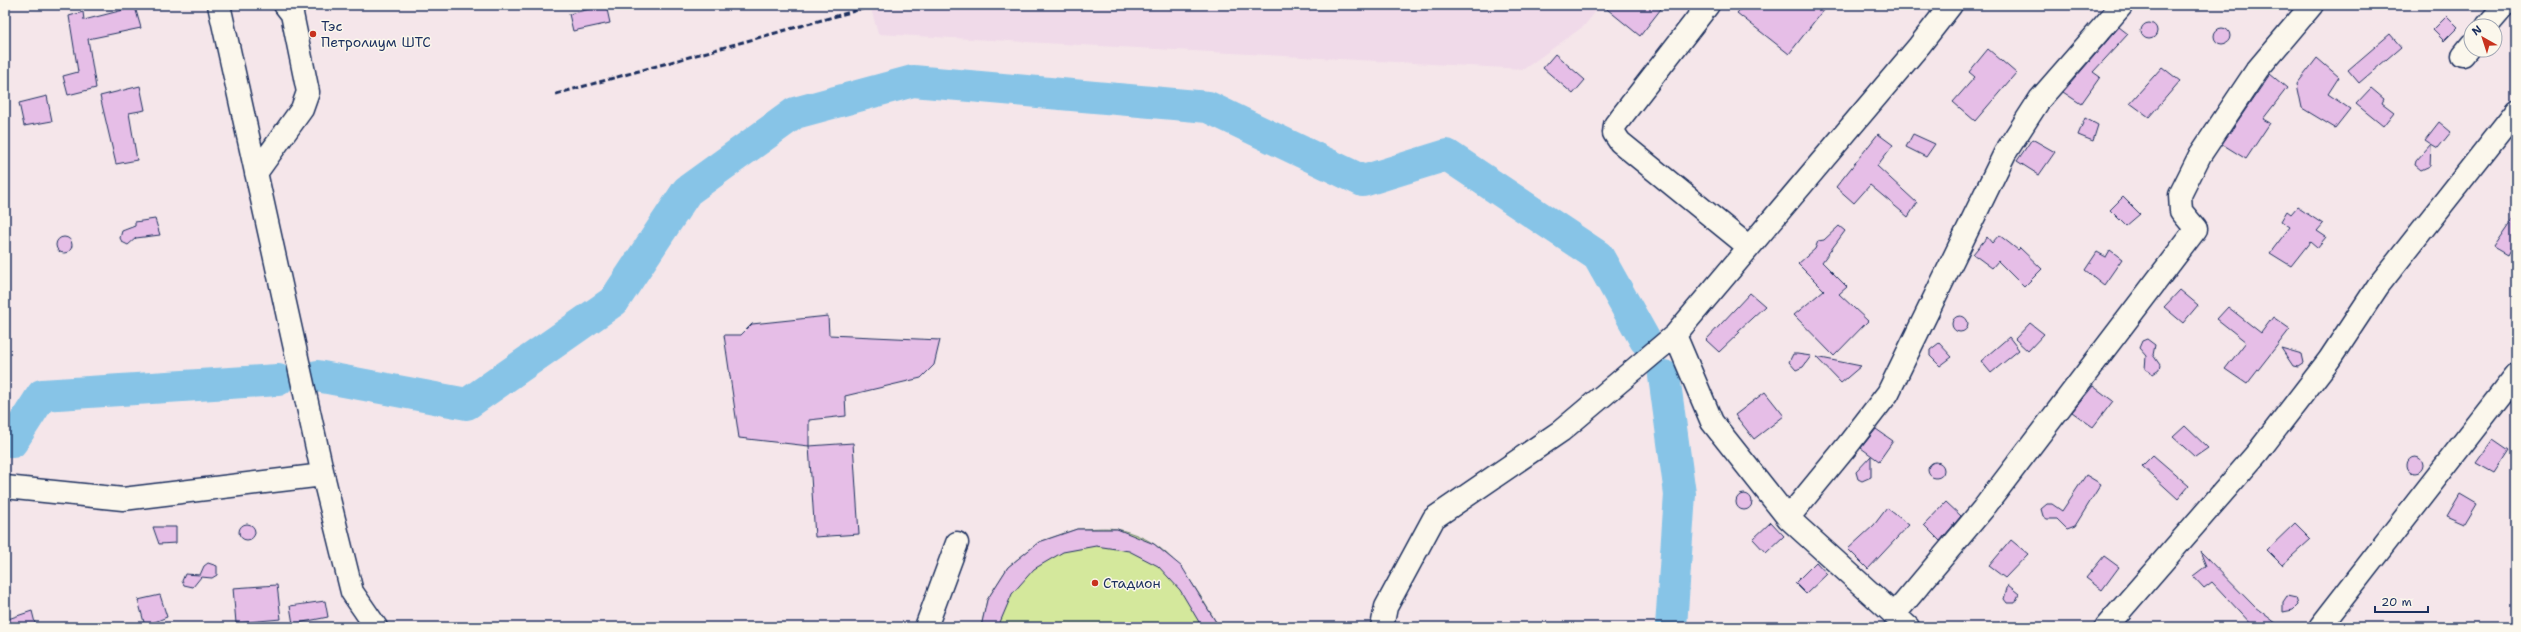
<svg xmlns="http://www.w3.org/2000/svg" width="2521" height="632" font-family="'Shantell Sans',sans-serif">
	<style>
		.built { fill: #f0dae9 }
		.green { fill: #d4e89c; stroke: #788c7d }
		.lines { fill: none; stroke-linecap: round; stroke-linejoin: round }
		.river { stroke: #87c4e7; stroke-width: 32 }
		.building { fill: #e6bee7; stroke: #1b2f5e }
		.minor-casing { stroke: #1b2f5e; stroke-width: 25 }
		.minor { stroke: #fbf7ec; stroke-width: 22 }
		.rail { stroke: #1b2f5e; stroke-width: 3; stroke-dasharray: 6 3; stroke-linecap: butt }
		.poi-dot { fill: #c8321e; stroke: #fbf7ec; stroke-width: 1.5 }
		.labels { text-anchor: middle; stroke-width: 3; stroke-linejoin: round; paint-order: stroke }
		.poi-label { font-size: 14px; fill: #1b2f5e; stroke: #fbf7ec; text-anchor: start }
	</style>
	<rect width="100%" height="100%" fill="#f5e6ea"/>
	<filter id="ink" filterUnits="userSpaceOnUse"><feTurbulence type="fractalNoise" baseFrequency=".025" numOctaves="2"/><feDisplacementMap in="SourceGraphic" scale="8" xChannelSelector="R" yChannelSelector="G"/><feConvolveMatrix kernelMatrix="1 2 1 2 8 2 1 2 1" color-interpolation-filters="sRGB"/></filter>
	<g filter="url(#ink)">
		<!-- built -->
		<path class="built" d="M870,5H1601L1584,26L1524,69L878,34Z"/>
		<!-- green -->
		<path class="green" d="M1077,529C1090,529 1105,527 1117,529C1173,541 1192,583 1219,627H981L987,600L1008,567L1039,542Z"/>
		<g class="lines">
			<!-- river -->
			<path class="river" d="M317,376L467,404L614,301L687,191L795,113L913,81L1208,107L1363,181L1447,155L1598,256L1645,340
				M1664,376L1680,494L1671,627
				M5,441L12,442L42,395L278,380"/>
		</g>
		<!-- building -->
		<path class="building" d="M606,5L610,23L573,31L569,14Z
			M1602,5H1664L1640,36Z
			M1744,5H1827L1789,54L1737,13Z
			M135,7L141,28L88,39L96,88L68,95L63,76L78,72L69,16L83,12L84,20Z
			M2447,16L2458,27L2444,41L2433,30Z
			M2141 31a8 8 0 1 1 16 0a8 8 0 1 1-16 0Z
			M2119,27L2128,34L2093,72L2100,77L2081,104L2063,92Z
			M2214 36a8 8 0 1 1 16 0a8 8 0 1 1-16 0Z
			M2390,34L2401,47L2359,83L2348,70Z
			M1988,49L2016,73L1975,121L1953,102L1975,77L1969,72Z
			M1555,54L1585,80L1573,94L1543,68Z
			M2317,58L2339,77L2328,94L2350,109L2335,128L2302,108L2297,84Z
			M2162,67L2180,81L2149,117L2130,103Z
			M2270,74L2287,88L2263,119L2270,123L2246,159L2222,144Z
			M140,86L145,110L129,113L137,160L116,164L100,96Z
			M2371,88L2384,99L2382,103L2394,112L2383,126L2356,104Z
			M47,96L52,121L24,126L19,103Z
			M2085,118L2098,125L2093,141L2078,135Z
			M2439,122L2451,132L2438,148L2431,144L2430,166L2421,170L2415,165L2416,161L2431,144L2425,140Z
			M1878,134L1893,145L1877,166L1917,203L1908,217L1870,185L1854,203L1836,187Z
			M1913,134L1935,144L1926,157L1906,147Z
			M2032,139L2055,152L2039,175L2017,161Z
			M2123,197L2140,214L2126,226L2110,210Z
			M2297,207L2323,224L2317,231L2326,237L2317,248L2310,242L2291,266L2270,253L2290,227L2281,221L2287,211L2291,214Z
			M2516,215V240L2508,255L2494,247Z
			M155,219L160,235L136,238L128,245L122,242L120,238L122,231L135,226V222Z
			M1839,226L1845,231L1822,262L1847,287L1839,294L1868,321L1834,356L1794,315L1824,290L1798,264L1815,249L1818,241L1824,240Z
			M1999,235L2018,250L2020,248L2042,269L2024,287L1998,261L1992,268L1973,254L1987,237L1992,243Z
			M56 245a8 8 0 1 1 16 0a8 8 0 1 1-16 0Z
			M2110,250L2122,259L2104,285L2085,270L2097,252L2106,257Z
			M2180,290L2198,305L2183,323L2164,307Z
			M1750,293L1765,306L1738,331L1740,332L1719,352L1706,340Z
			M2228,307L2261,333L2273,317L2290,329L2247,384L2225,369L2246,342L2217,319Z
			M828,316L829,335L940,340L934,365L921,378L845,396L846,416L809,420V446L739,438L724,335H741L752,324Z
			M1952 324a8 8 0 1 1 16 0a8 8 0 1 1-16 0Z
			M2030,323L2044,334L2028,351L2015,339Z
			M2009,337L2019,350L1991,373L1981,361Z
			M2147,339L2155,345L2153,355L2160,365L2159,370L2153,374L2145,369L2146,356L2139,348L2142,341Z
			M1939,343L1952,357L1940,366L1930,356V350Z
			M2281,348L2302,354L2304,363L2298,367L2293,366Z
			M1793,354H1797L1811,356L1803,367L1796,370L1789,362Z
			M1816,357L1861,366L1841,383Z
			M2093,386L2113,401L2093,427L2072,412Z
			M1765,392L1784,416L1754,439L1735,415Z
			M2185,426L2208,448L2195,457L2173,437Z
			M1876,429L1893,441L1879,461L1861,448Z
			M2493,439L2509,450L2494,473L2476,463Z
			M853,443L859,534L815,537L809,446Z
			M2153,455L2189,486L2178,499L2142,466Z
			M1871,456V477L1862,481L1858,479L1856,472Z
			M2407 465a8 8 0 1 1 16 0a8 8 0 1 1-16 0Z
			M1928 470a8 8 0 1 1 16 0a8 8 0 1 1-16 0Z
			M2086,475L2101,484L2075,526L2067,529L2057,519H2047L2043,516L2041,509L2047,504H2052L2062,511Z
			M2460,494L2477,504L2465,524L2447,516Z
			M1736 502a8 8 0 1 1 16 0a8 8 0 1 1-16 0Z
			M1946,502L1961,516L1940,541L1924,525Z
			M1887,508L1909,525L1868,569L1848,549L1874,525Z
			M1771,522L1784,536L1766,553L1753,539Z
			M2295,523L2311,539L2282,565L2267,550Z
			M239 532a8 8 0 1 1 16 0a8 8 0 1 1-16 0Z
			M153,527H176V543L159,544Z
			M1077,529H1117L1154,544L1182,567L1219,627H1202L1180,590L1158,566L1129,551L1096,546L1063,552L1034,569L1012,594L998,627H981L987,600L1008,567L1039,542Z
			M2011,540L2028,554L2005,578L1989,566Z
			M2200,551L2255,607L2281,627H2254L2212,582L2204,588L2193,576L2206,566Z
			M2104,556L2119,567L2102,590L2086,578Z
			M1816,562L1827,574L1806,594L1795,583Z
			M208,563L217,566V575L212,578L201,577L193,587L184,585L182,581L185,574L200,575L204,566Z
			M277,585L281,619L236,623L233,588Z
			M2008,585L2019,594L2015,603H2007L2004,599Z
			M160,595L167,617L145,626L138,600Z
			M2287,596L2296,598L2298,605L2293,610L2283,612V602Z
			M325,601L328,617L293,624L290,606Z
			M32,611L36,627H5V620Z"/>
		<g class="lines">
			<!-- minor casing -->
			<g class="minor-casing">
				<path id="minor" d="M219,5L323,475L352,592L376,627
					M1708,5L1615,125L1614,133L1620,142L1749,247
					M2487,26L2505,5
					M2463,55L2471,45
					M256,173L302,109L308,92L292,14L285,5
					M1675,335L1712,422L1788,518L1908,627
					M5,487L123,499L323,475
					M1788,518L1847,446L1888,393L2005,153L2040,99L2122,5
					M1894,615L1983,509L2196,229L2181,211L2180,195L2200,155L2257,70L2312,5
					M926,627L957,543
					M1382,627L1386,607L1434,518L1561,431L1675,335L1919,46L1951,5
					M2106,627L2258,452L2329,360L2378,286L2516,111
					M2320,627L2516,375"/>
			</g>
			<!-- minor -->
			<use href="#minor" class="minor"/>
			<!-- rail -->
			<path class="rail" d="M556,94L876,5"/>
		</g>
	</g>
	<!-- markers -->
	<g class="poi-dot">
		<circle cx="313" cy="34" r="4"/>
		<circle cx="1095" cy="583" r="4"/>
	</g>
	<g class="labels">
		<!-- poi labels -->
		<g class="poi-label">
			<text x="321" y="31">Тэс<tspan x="321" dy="16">Петролиум ШТС</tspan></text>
			<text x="1103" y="588">Стадион</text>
		</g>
	</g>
	<!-- margin -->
	<rect width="2521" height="632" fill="none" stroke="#fbf7ec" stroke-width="20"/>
	<rect x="10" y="10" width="2501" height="612" fill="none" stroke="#1b2f5e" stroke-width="1.5" filter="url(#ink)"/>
	<!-- north arrow -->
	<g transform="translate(2483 38) rotate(321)"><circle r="19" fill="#fbf7ec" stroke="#a1a7b3"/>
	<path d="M0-3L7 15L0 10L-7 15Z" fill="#c8321e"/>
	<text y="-6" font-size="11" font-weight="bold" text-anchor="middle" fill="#1b2f5e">N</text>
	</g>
	<!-- scale -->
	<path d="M2375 606v6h53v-6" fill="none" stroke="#1b2f5e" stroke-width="2"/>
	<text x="2381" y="606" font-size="12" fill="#1b2f5e" stroke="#fbf7ec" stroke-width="3" paint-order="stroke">20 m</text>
</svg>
